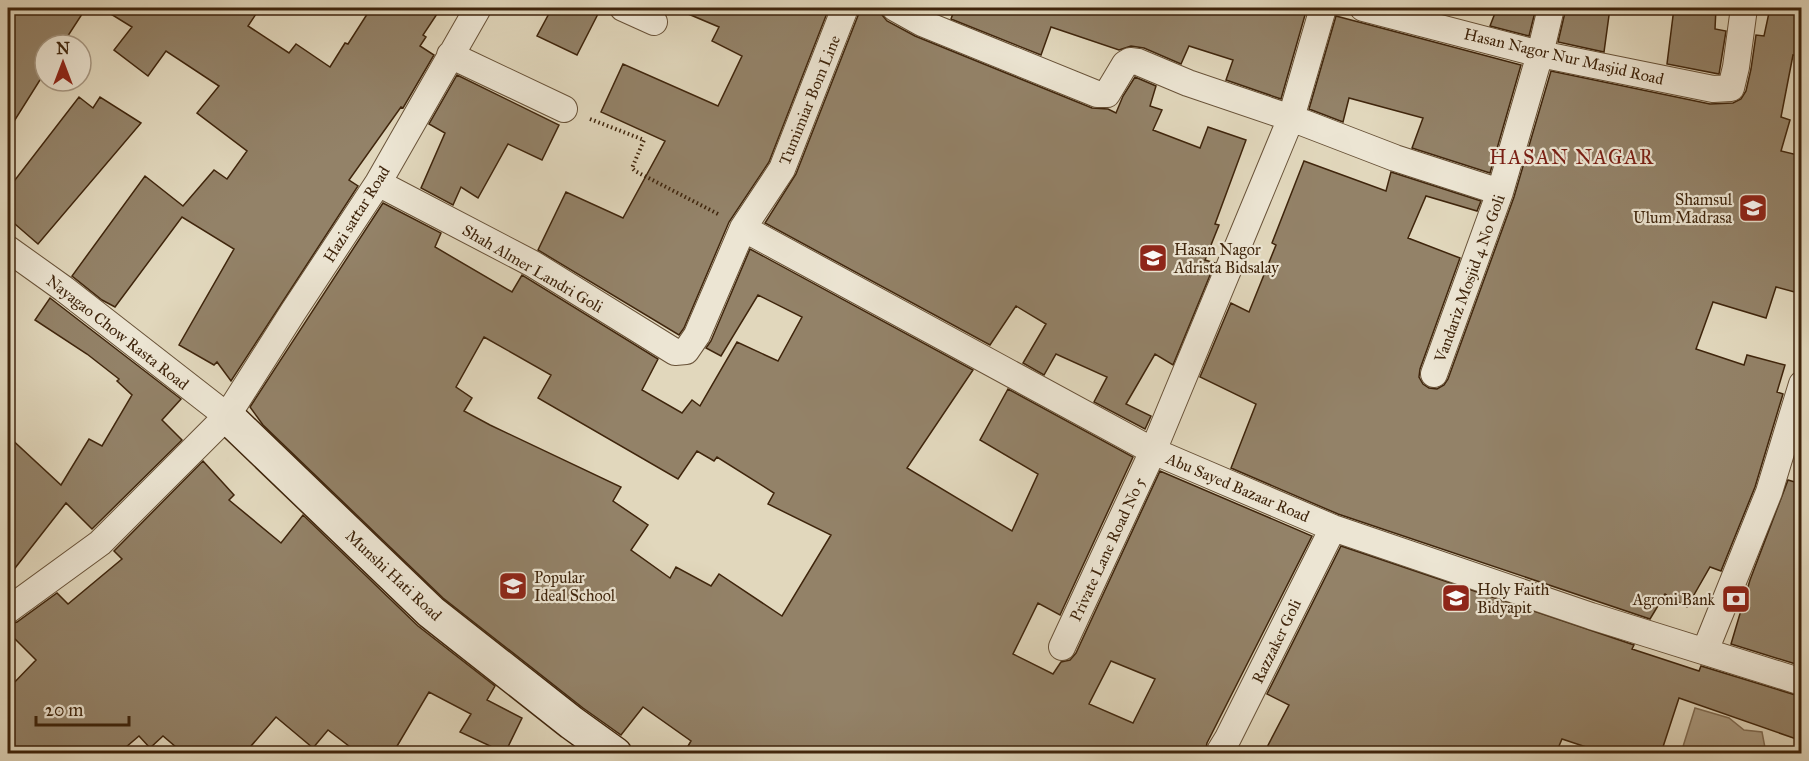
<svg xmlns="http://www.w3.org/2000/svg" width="1809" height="761" font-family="'IM FELL Great Primer',serif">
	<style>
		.water { fill: #aa9a80; stroke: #7f6b52; stroke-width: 1.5 }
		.building { fill: #938268; stroke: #3f250c; stroke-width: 1.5; fill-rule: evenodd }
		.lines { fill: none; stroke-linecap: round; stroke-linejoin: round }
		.street-casing { stroke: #685238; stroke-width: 28 }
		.secondary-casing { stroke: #3f250c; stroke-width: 36 }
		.path { stroke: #3f250c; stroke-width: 4; stroke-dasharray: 1.5 3; stroke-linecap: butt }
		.street { stroke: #ece5d3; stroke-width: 26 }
		.secondary { stroke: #ece5d3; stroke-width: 33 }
		.labels { text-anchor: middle; stroke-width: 4.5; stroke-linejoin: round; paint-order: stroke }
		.street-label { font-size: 16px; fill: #3f250c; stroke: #ece5d3 }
		.poi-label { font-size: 16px; fill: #3f250c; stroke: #ece5d3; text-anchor: start }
		.quarter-label { font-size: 20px; letter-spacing: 1.5px; fill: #7a1f14; stroke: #ece5d3 }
	</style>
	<rect width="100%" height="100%" fill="#e1d7bc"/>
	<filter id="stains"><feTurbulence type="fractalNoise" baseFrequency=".00333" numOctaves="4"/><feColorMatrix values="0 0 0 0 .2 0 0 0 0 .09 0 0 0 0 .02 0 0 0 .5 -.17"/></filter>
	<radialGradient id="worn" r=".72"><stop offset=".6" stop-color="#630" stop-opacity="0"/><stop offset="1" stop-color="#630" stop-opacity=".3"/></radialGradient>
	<!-- water -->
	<path class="water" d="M1695,708L1729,718L1744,730L1762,732L1766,753H1681Z"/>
	<!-- building -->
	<path class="building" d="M8,8H86L62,45H45V72L8,131Z
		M101,8H260L248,26L289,53L296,44L330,67L345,43L348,44L371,8H441L423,35L426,37L420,46L434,55L403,108L401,107L349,180L358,186L231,381L217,362L214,365L179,345L234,249L182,217L115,307L102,300L72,276L145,176L183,206L214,170L227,179L247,151L197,113L219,86L166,51L148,76L114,50L132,27Z
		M552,8H601L577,55L537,36Z
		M674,8H829L769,162L729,222L684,328L679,335L538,250L566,192L623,218L665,141L601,112L623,64L718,106L742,56L712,41L719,27Z
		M860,8H880L882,15L887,21L915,36L1092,108L1108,109L1116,113L1123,96L1135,77L1156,86L1150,106L1162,110L1153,130L1200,148L1208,127L1246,140L1215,224L1219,225L1205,260L1215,263L1173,365L1155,354L1126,404L1151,416L1145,429L1094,402L1107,377L1056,354L1044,375L1023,363L1046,324L1016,306L990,345L765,223L796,174L859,13Z
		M955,8H1307L1281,99L1226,80L1233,60L1189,46L1181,64L1144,48L1131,46L1119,50L1051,27L1041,55L951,19Z
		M1497,8H1536L1529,36L1490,26Z
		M1566,8H1610L1604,52L1558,42Z
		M1674,8H1716L1715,29L1726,31L1719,74L1667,64Z
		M1770,8H1802V57L1793,55L1781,117L1790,120L1781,151L1802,156V294L1776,287L1766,318L1713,302L1696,349L1744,365L1747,355L1785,365L1777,392L1783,394L1755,487L1721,571L1710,567L1687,607L1665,594L1650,619L1338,514L1231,468L1256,404L1200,377L1231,303L1249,312L1276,245L1272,243L1304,161L1386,191L1391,172L1481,201L1477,211L1426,196L1408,238L1460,258L1420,369L1419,377L1423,384L1429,388L1437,389L1444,385L1448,379L1514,197L1551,71L1710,104L1733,103L1741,99L1746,91L1751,69L1756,35L1764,36Z
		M1336,16L1521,65L1490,173L1412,148L1423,118L1349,98L1343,122L1309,109Z
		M457,75L559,125L542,160L508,144L478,198L461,187L453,205L421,188L445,133L429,124Z
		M79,97L93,108L100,97L141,123L38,244L8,218V189Z
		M383,203L441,233L435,247L512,292L522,275L658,359L642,390L682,413L692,400L700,406L737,342L778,361L802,317L758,295L721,356L706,348L711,341L750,249L973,370L907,468L1012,531L1038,474L980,440L1008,389L1133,457L1060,615L1038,603L1013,654L1053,674L1061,662L1070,660L1076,653L1160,471L1312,536L1207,743L1205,753H684L691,741L643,707L621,735L583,708L443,598L263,425L250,407ZM484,337L551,375L538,398L678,479L697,451L714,461L717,457L774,493L768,504L831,535L782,616L719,574L711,586L676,567L670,578L631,550L648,525L613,501L621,487L490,425L464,411L472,398L456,387ZM1111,661L1155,679L1133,723L1089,704Z
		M50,298L181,399L162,420L182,440L92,529L66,503L8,577V436L61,485L89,439L102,446L132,395L117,381L119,379L87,354L35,320Z
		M203,461L234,495L229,500L281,543L303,515L418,626L495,686L487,700L522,718L505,753L460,732L471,714L429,692L393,753H358L328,730L313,748L276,717L245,753H183L163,736L150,748L139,736L119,753H8V689L36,660L8,632V625L17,622L57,593L68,604L122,559L114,551Z
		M1788,480L1802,484V666L1731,644L1750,580Z
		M1341,546L1634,645L1632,649L1699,671L1701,666L1802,697V741L1679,698L1661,753H1604L1562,739L1556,753H1264L1289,705L1267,694Z"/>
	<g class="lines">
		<!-- street casing -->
		<g class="street-casing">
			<path id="street" d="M623,8L654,22
				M895,8L922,23L1097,94H1107L1125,64L1130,61L1138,62L1188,83L1291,118L1395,158L1500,192
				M1363,8L1540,54L1713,89L1731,88L1736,67L1744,8
				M450,55L564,109
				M378,183L533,264L675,352L686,351L697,335L743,228L782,169L845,8
				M743,228L1153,451L1333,528L1591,616L1802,682
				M8,249L64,289L227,416
				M1434,374L1500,192L1540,54L1551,8
				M8,610L100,543L227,416L293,312L378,183L478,8
				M1062,647L1153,451L1291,118L1323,8
				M1705,651L1769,492L1802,384
				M1221,754L1220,751L1228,738L1333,528"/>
		</g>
		<!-- secondary casing -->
		<g class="secondary-casing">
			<path id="secondary" d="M227,416L431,612L572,723L615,754"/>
		</g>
		<!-- path -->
		<path class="path" d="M590,119L644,140L632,168L635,171L720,215"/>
		<!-- street -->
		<use href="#street" class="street"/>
		<!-- secondary -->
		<use href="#secondary" class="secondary"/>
	</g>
	<!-- icons -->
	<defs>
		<g id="school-square" transform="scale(1.5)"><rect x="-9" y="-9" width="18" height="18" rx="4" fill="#8f2418" stroke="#ece5d3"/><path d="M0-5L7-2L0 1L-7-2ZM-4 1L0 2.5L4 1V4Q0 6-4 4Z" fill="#fff"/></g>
		<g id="bank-square" transform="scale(1.5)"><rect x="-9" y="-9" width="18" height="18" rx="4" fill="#8f2418" stroke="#ece5d3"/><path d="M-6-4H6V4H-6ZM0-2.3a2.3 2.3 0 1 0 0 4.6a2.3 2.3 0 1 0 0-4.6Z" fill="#fff"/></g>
	</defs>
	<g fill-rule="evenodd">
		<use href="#school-square" x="1753" y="208"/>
		<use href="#school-square" x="1153" y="258"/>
		<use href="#school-square" x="513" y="586"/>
		<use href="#school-square" x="1456" y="598"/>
		<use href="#bank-square" x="1736" y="599"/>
	</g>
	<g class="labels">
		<!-- street labels -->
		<g class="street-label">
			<text transform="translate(1564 56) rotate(13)" y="6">Hasan Nagor Nur Masjid Road</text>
			<text transform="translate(809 100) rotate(-68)" y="6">Tumimiar Bom Line</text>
			<text transform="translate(356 214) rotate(-58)" y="6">Hazi sattar Road</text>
			<text transform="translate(533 268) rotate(30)" y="6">Shah Almer Landri Goli</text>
			<text transform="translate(1469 278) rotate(-70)" y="6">Vandariz Mosjid 4 No Goli</text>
			<text transform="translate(118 332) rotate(38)" y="6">Nayagao Chow Rasta Road</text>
			<text transform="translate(1238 487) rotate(23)" y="6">Abu Sayed Bazaar Road</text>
			<text transform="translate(1107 549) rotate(-65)" y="6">Private Lane Road No 5</text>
			<text transform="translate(394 575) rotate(43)" y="6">Munshi Hati Road</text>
			<text transform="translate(1276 641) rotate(-64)" y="6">Razzaker Goli</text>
		</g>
		<!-- poi labels -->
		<g class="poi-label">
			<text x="1732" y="205" text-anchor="end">Shamsul<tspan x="1732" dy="18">Ulum Madrasa</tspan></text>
			<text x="1174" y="255">Hasan Nagor<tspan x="1174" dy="18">Adrista Bidsalay</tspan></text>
			<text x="534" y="583">Popular<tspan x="534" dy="18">Ideal School</tspan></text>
			<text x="1477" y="595">Holy Faith<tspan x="1477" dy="18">Bidyapit</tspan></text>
			<text x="1715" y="605" text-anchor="end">Agroni Bank</text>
		</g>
		<!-- quarter labels -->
		<g class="quarter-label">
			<text x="1572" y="164">HASAN NAGAR</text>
		</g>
	</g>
	<!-- margin -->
	<rect width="1809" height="761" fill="none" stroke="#e1d7bc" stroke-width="30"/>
	<rect x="9" y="9" width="1791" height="743" fill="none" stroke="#3f250c" stroke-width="3"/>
	<rect x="15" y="15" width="1779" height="731" fill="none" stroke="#3f250c" stroke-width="1.5"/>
	<!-- north arrow -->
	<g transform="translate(63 63)"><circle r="28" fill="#ece5d3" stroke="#a79883" stroke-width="1.5"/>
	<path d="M0-4.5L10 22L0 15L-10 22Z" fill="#8f2418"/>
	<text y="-9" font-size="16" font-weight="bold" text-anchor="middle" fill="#3f250c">N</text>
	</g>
	<!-- scale -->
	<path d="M36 716v9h93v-9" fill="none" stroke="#3f250c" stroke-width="3"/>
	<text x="45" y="716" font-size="18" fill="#3f250c" stroke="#ece5d3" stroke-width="4.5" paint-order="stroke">20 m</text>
	<rect width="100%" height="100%" filter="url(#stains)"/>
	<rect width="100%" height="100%" fill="url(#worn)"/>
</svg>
